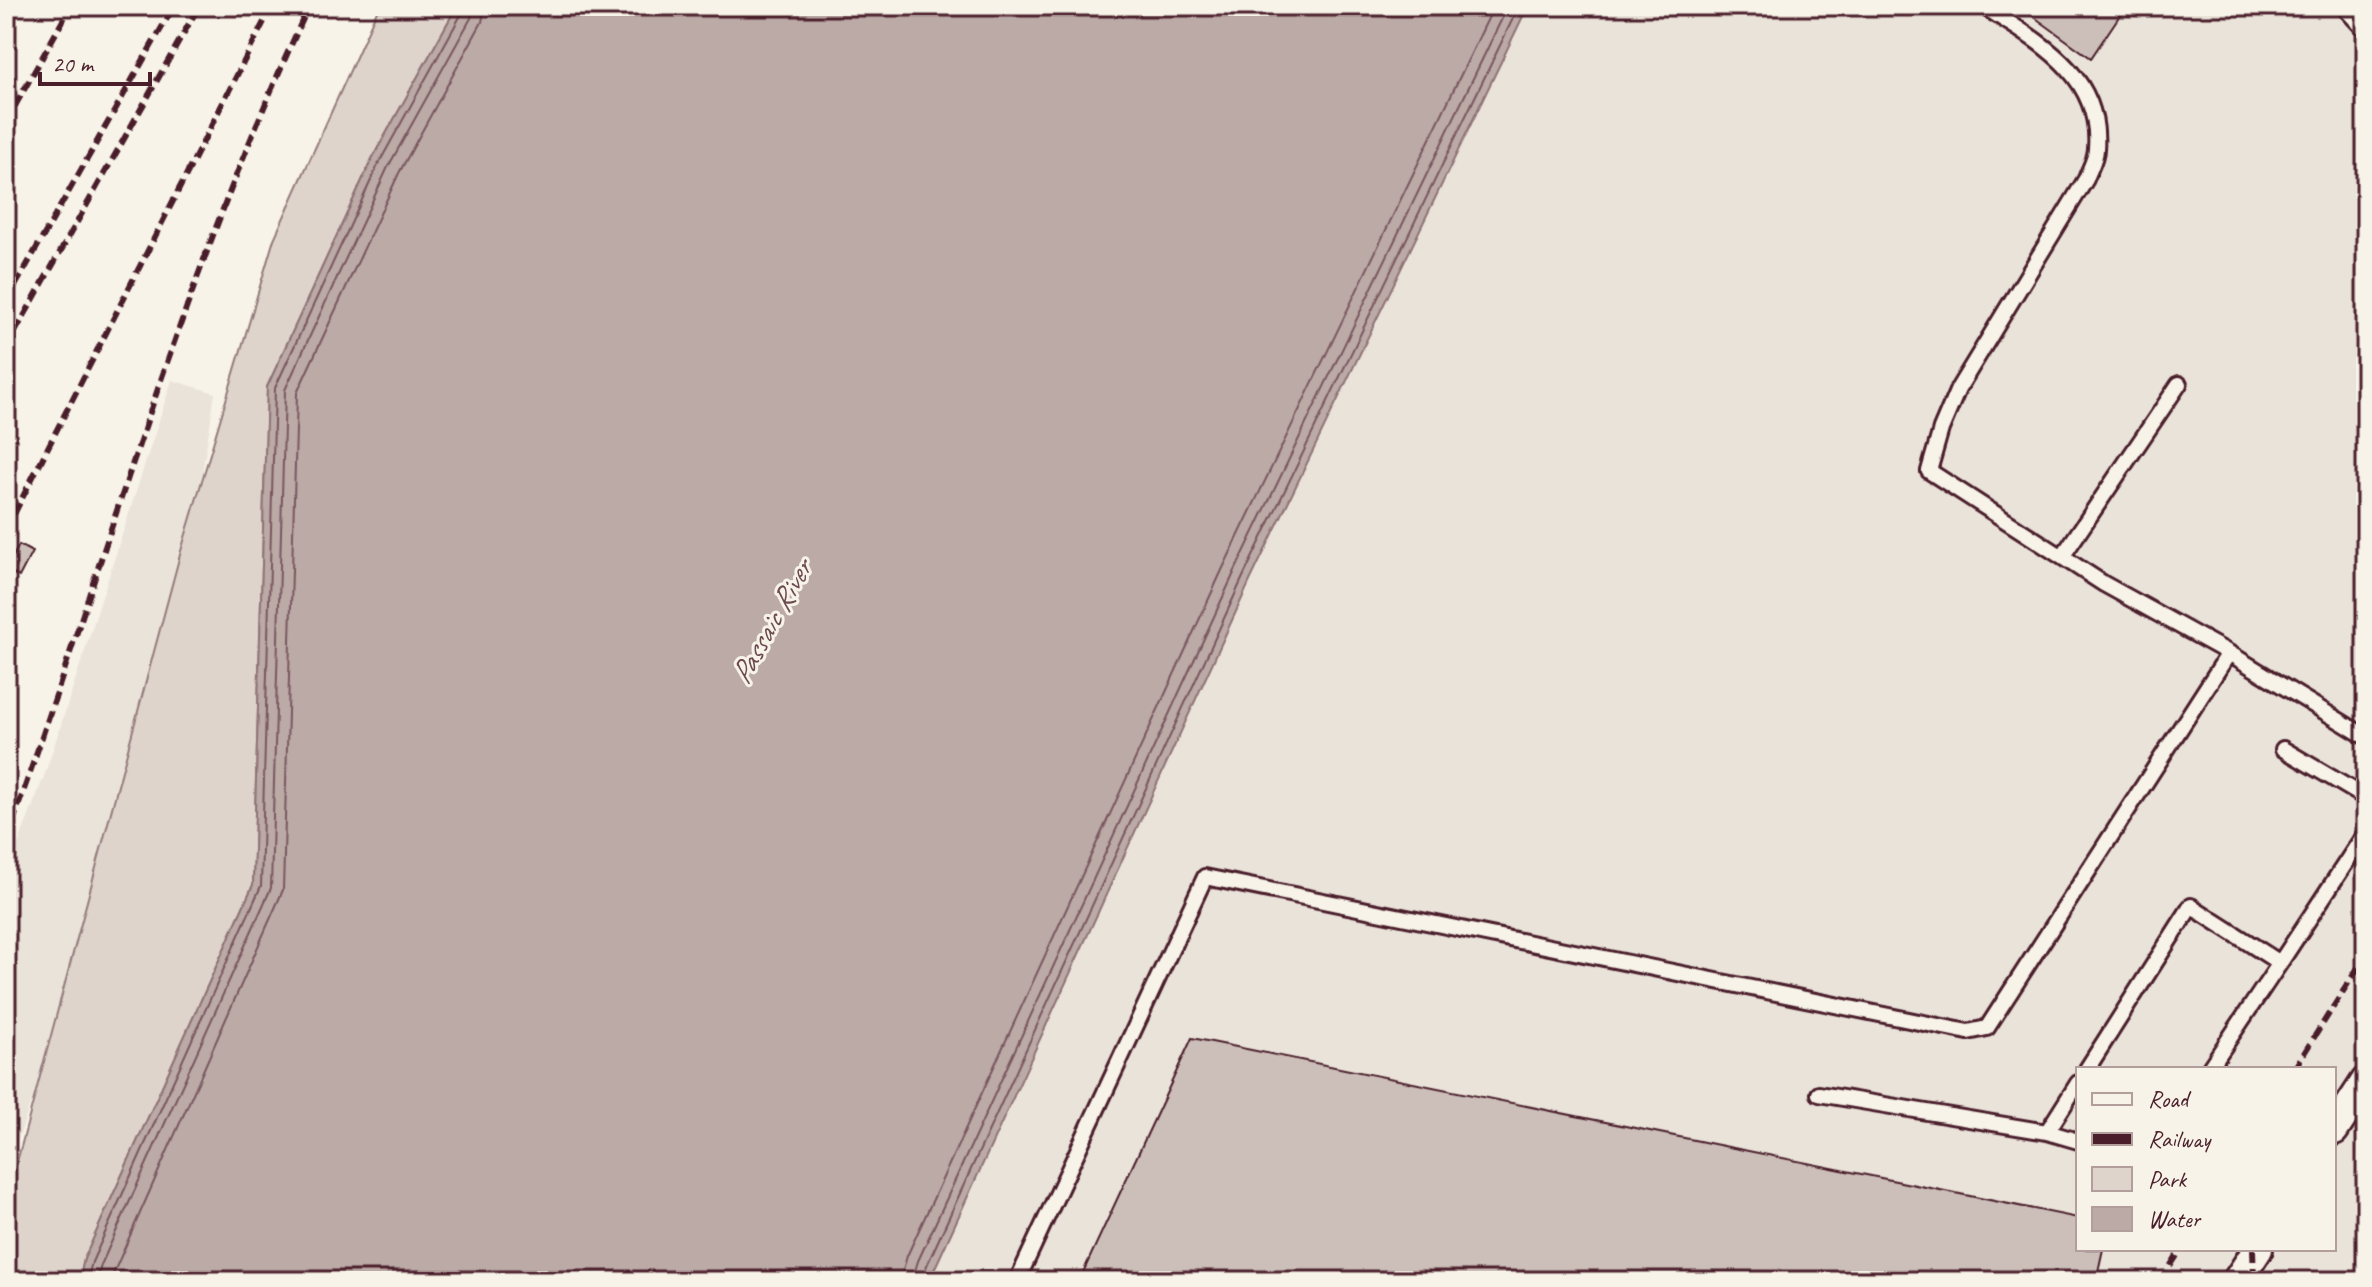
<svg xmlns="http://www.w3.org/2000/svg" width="2372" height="1287" font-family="Caveat,sans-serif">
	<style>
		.built { fill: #eae3da; fill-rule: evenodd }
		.green { fill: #ded4cc; stroke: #947a7c; stroke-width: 2 }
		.water { fill: #bcaaa7; stroke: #8e7275; stroke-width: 2 }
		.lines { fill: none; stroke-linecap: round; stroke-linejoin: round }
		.shore { stroke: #78575d; stroke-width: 2 }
		.building { fill: #ccbfb9; stroke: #4a1f2b; stroke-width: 2 }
		.service-casing { stroke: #4a1f2b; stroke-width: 20 }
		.minor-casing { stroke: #4a1f2b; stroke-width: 34 }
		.service { stroke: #f7f3e8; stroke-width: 14 }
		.minor { stroke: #f7f3e8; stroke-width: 28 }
		.rail { stroke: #4a1f2b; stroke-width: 6; stroke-dasharray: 12 6; stroke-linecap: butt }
		.labels { text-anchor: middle; stroke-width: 6; stroke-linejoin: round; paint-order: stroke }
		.water-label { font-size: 30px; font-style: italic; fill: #6c4950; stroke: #f7f3e8 }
	</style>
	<rect width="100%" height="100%" fill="#f7f3e8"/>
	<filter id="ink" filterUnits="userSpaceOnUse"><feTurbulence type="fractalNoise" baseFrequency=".0125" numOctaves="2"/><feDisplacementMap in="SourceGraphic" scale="16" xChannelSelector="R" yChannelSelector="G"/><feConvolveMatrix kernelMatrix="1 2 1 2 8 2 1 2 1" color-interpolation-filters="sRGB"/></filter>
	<g filter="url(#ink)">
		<!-- built -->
		<path class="built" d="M1528,6H2366V1281H929L1250,581ZM2078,1069H2334V1249H2078Z
			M172,380L215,393L178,625L103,895L6,1174V876L46,771Z"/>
		<!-- green -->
		<path class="green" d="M379,6H457L372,159L267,387L253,885L84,1259L79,1281H6V1203L181,551L274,239Z"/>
		<!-- water -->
		<path class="water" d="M457,6H1528L1250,581L929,1281H79L84,1259L253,885L267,387L372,159Z"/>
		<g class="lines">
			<!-- shore -->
			<path class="shore" d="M87,1281L92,1262L261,886L275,388L379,163L462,13L463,6
				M97,1281L101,1265L271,888L285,390L388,167L471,18L473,6
				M110,1281L283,890L297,393L399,173L482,22L485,6
				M900,1281L907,1256L1223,568L1494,6
				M912,1281L918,1261L1234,573L1508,6
				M922,1281L927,1265L1243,577L1519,6"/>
		</g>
		<!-- building -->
		<path class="building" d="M2019,6H2126L2091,58Z
			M19,545L32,552L19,577L6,570Z
			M1192,1038L2078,1218V1249H2103L2096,1281H1079Z"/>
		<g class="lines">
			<!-- service casing -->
			<g class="service-casing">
				<path id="service" d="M1983,6C2037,41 2102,74 2096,149C2096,159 2089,170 2086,179L1958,389L1941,429L1929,471L2104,584L2229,653L2366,737
					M2343,6L2366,31
					M2062,557L2179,384
					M2283,749L2366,798
					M2280,963L2366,832
					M2087,1069L2191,906L2280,963L2209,1069
					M1819,1094L2047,1132L2078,1141
					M2047,1132L2078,1083
					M1017,1281L1205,877L1968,1032L1987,1028L2229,653"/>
			</g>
			<!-- minor casing -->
			<g class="minor-casing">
				<path id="minor" d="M2334,1130L2366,1081
					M2237,1281L2258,1249"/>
			</g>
			<!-- service -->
			<use href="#service" class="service"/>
			<!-- minor -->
			<use href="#minor" class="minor"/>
			<!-- rail -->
			<path class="rail" d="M6,122L71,6
				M6,302L174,6
				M6,348L199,6
				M6,530L272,6
				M6,841C105,562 183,275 309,6
				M2294,1069L2366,955
				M2253,1249L2254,1281
				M2161,1281L2181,1249"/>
		</g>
	</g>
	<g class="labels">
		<!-- water labels -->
		<g class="water-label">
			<text transform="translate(771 622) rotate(-61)" y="10">Passaic River</text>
		</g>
	</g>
	<!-- margin -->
	<rect width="2372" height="1287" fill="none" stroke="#f7f3e8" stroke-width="32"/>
	<rect x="16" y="16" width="2340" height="1255" fill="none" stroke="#4a1f2b" stroke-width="3" filter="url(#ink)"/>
	<!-- legend -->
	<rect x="2076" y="1067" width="260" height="184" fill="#f7f3e8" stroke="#b29e9c" stroke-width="2"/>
	<rect x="2092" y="1093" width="40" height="12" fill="#f7f3e8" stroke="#b29e9c" stroke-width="2"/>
	<text x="2148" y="1107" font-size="24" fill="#4a1f2b">Road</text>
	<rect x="2092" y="1133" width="40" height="12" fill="#4a1f2b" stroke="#b29e9c" stroke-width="2"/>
	<text x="2148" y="1147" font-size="24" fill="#4a1f2b">Railway</text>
	<rect x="2092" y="1167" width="40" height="24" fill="#ded4cc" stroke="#b29e9c" stroke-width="2"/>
	<text x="2148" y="1187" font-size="24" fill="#4a1f2b">Park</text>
	<rect x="2092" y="1207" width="40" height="24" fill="#bcaaa7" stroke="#b29e9c" stroke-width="2"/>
	<text x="2148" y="1227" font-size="24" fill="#4a1f2b">Water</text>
	<!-- scale -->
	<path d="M40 72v12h110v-12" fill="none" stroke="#4a1f2b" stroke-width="4"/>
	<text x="52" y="72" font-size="24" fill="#4a1f2b" stroke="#f7f3e8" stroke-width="6" paint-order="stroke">20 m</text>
</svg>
